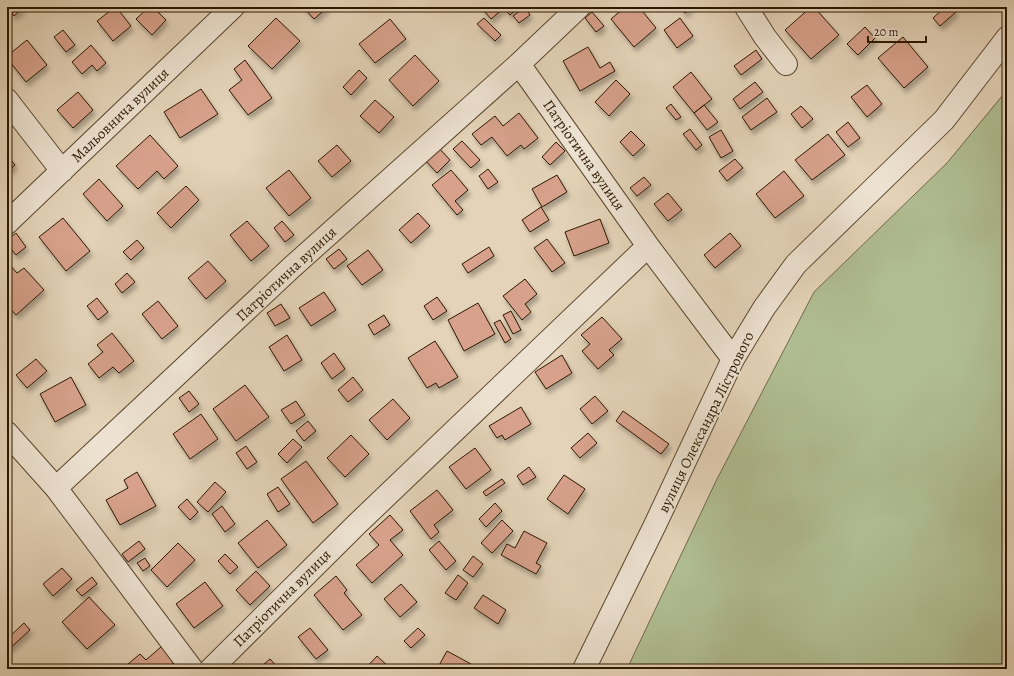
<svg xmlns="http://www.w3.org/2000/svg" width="1014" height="676" font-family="Alegreya,serif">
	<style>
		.green { fill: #b0bd92; stroke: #6e6a49 }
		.building { fill: #d7a18b; stroke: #2b1800; filter: url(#shadow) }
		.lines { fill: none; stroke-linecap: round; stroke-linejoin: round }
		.street-casing { stroke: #59472e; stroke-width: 24 }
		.street { stroke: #ede2d1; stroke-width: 22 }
		.labels { text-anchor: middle; stroke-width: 3; stroke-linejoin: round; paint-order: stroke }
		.street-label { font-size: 15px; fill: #2b1800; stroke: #ede2d1 }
	</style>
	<defs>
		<filter id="shadow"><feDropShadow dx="2.5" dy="4.5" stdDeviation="2" flood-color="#0004"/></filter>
	</defs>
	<rect width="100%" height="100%" fill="#e4d3b8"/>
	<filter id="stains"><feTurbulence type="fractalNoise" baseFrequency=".005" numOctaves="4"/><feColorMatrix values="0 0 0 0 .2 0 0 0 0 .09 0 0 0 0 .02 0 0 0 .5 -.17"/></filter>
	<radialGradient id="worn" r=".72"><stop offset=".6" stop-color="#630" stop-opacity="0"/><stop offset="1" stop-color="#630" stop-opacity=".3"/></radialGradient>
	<!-- green -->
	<path class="green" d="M1007,90V669H627L716,481L814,292L947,163Z"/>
	<!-- building -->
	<path class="building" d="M7,7H24L14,16Z
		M115,7H116L131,26L113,41L97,21Z
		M149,7H153L166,20L152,35L136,19Z
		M303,7H328L314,19Z
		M481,7H519L510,15L504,8L491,19Z
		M525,7L530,15L519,23L513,16Z
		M625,7H639L656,28L634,47L611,19Z
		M680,7H692L685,13Z
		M811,7H814L839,35L811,59L785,30Z
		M945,7H952L956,12L940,26L933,18Z
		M592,12L604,26L596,32L585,18Z
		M276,18L300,41L272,69L248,46Z
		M484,18L501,35L495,41L477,24Z
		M680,18L693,36L677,48L664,30Z
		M390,19L406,39L375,63L359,44Z
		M865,27L875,38L858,55L847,44Z
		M63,30L75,45L66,52L54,37Z
		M903,37L928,67L904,88L878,58Z
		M27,40L47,65L26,82L7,58V56Z
		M91,45L106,63L97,71L92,65L82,74L72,62Z
		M588,47L600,68L610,62L615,71L580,91L563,61Z
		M756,50L762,59L741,75L734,66Z
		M415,55L439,81L413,106L389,80Z
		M245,60L272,98L248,115L229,90L242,80L234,69Z
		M359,70L367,78L351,95L343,87Z
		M691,72L712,99L694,113L673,87Z
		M616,80L630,94L609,116L595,102Z
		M755,82L763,92L740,109L733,99Z
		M867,85L882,104L867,117L851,97Z
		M201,89L218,114L180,138L164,112Z
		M78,92L93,110L73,128L57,110Z
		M767,98L777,112L751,130L742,117Z
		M375,100L394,117L379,133L360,116Z
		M671,104L681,117L676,120L666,108Z
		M704,105L718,122L707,130L694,113Z
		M801,106L813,119L802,128L791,114Z
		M519,113L538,138L524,149L521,145L507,156L492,137L481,145L472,134L495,116L503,126Z
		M848,122L860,138L848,147L836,132Z
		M690,129L702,145L696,150L683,134Z
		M721,130L733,151L721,158L709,137Z
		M631,131L645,145L633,156L620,142Z
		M828,134L845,155L812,180L795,160Z
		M150,135L178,166L164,179L157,171L138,189L116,166Z
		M462,141L480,160L471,168L453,149Z
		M556,142L565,151L550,165L542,157Z
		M337,145L351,161L332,177L318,161Z
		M437,146L450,160L437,173L424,159Z
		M7,155L15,165L7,172Z
		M735,159L743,168L727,181L719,171Z
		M488,169L498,182L488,189L479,176Z
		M289,170L311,198L289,216L266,188Z
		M451,170L468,190L455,201L463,210L457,215L432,185Z
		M784,171L804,196L775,218L756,194Z
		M557,175L567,192L542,207L532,189Z
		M644,177L651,185L637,196L630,188Z
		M99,179L123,206L107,221L83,194Z
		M186,186L199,200L171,228L157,213Z
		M668,193L682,210L668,221L654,204Z
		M541,207L549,220L530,232L522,220Z
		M418,213L430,226L411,243L399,230Z
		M63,218L90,251L66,271L39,237Z
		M600,219L609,243L574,256L565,232Z
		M247,221L269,246L251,261L230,235Z
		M282,221L294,235L285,242L274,228Z
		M16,233L26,247L16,255L7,244V240Z
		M730,233L741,246L715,268L704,255Z
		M547,239L565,263L552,272L534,248Z
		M137,240L144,248L131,260L123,252Z
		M489,247L494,256L468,273L462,264Z
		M339,249L347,259L334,269L326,259Z
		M368,250L383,270L362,285L347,266Z
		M208,261L226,281L206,299L188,278Z
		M7,262L17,273L24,268L44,290L16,315L7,305Z
		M127,273L135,282L122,293L115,284Z
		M525,279L537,294L525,304L531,312L522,320L503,296Z
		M324,292L336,310L311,326L299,308Z
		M437,297L447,311L433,320L424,306Z
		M97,298L108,312L98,320L87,306Z
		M158,301L178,326L162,339L142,314Z
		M478,303L495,334L464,351L448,320Z
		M281,304L290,318L275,326L267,313Z
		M511,311L521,330L513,334L503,315Z
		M384,315L390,325L374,335L368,325Z
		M602,317L622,339L609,350L614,355L598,369L582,351L590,344L581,335Z
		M500,320L511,339L505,343L494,323Z
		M112,333L134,361L119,373L113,367L99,378L88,364L103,352L97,345Z
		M287,335L302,360L284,371L269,347Z
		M435,341L458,377L439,388L436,383L427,388L408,358Z
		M334,353L345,369L332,379L321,363Z
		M562,355L572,373L546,389L535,372Z
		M36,359L47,371L27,388L16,375Z
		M71,377L86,405L55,422L40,394Z
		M353,377L363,390L348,402L338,390Z
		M245,385L269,417L236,441L213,409Z
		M189,391L199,404L189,412L179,398Z
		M595,396L608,411L592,424L580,409Z
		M393,399L410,418L387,440L369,420Z
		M296,401L305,415L291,424L281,410Z
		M521,407L531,424L505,440L502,435L497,438L489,426Z
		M623,411L669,444L661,454L616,421Z
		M201,414L218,439L190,459L173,434Z
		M308,421L316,431L304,441L296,431Z
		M588,433L597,443L580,458L571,448Z
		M351,435L369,454L345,477L327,458Z
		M293,439L302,447L287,463L278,454Z
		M246,446L257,462L247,469L236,453Z
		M475,448L491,470L466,489L449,467Z
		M306,461L338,504L313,523L281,479Z
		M529,467L536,477L523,485L517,476Z
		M137,472L156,506L120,525L106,500L128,488L124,480Z
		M564,475L585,489L568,514L547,499Z
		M502,479L505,483L486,496L483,492Z
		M215,482L226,492L208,512L197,502Z
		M278,487L290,504L278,512L267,494Z
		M437,490L453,510L434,525L439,532L431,539L410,511Z
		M187,499L198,512L190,520L178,507Z
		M495,503L502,511L486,527L479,519Z
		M222,506L235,524L225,532L212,514Z
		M390,515L403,530L390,540L403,555L372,583L356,565L379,545L369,534Z
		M267,520L287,545L258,568L238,543Z
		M502,520L513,531L492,553L481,543Z
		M524,531L547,543L536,563L541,566L536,574L501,555L507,544L515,548Z
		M139,541L145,549L128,562L122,554Z
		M439,541L456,561L446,570L429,550Z
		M178,543L195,560L167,587L151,570Z
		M225,554L238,567L230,574L218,561Z
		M473,556L483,564L473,577L463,570Z
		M145,558L150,566L143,571L137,563Z
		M62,568L72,579L53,596L43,584Z
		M256,571L270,586L250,605L236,590Z
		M458,575L468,583L456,600L445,593Z
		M336,576L347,590L344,593L362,615L343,630L314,595Z
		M92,577L97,584L82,596L76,590Z
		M205,582L223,606L194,628L176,604Z
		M401,584L417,602L400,617L384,599Z
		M483,595L506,610L498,624L474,608Z
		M89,597L115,625L87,649L62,622Z
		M24,623L30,630L7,651V639Z
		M310,628L328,650L316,659L298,637Z
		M418,628L425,635L411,648L404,641Z
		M162,646L175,662L166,669H122L140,654L146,660Z
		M447,651L471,664L468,669H437Z
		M377,656L391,669H365Z
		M270,659L279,669H258Z"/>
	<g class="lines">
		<!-- street casing -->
		<g class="street-casing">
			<path id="street" d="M746,7L765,37L786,64
				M519,64L648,246L733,359
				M7,100L62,171
				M7,223L233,7
				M7,433L56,488L192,669
				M56,488L292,267L519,64L579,7
				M211,669L357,524L648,246
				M584,669L655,525L733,359L764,308L796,264L944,120L1007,38"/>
		</g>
		<!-- street -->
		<use href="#street" class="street"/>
	</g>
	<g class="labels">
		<!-- street labels -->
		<g class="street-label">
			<text transform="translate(120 115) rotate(-44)" y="5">Мальовнича вулиця</text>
			<text transform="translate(584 155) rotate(55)" y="5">Патріотична вулиця</text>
			<text transform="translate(286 274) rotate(-43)" y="5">Патріотична вулиця</text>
			<text transform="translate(706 422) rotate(-64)" y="5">вулиця Олександра Лістрового</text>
			<text transform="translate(282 598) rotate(-45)" y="5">Патріотична вулиця</text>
		</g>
	</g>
	<!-- margin -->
	<rect width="1014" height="676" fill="none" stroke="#e4d3b8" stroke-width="24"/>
	<rect x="8" y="8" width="998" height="660" fill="none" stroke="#2b1800" stroke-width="2"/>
	<rect x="12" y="12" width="990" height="652" fill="none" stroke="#2b1800"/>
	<!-- scale -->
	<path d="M868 36v6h58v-6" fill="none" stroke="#2b1800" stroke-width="2"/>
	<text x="874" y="36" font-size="12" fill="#2b1800" stroke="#ede2d1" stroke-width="3" paint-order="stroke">20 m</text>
	<rect width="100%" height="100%" filter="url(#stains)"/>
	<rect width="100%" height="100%" fill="url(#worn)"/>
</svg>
